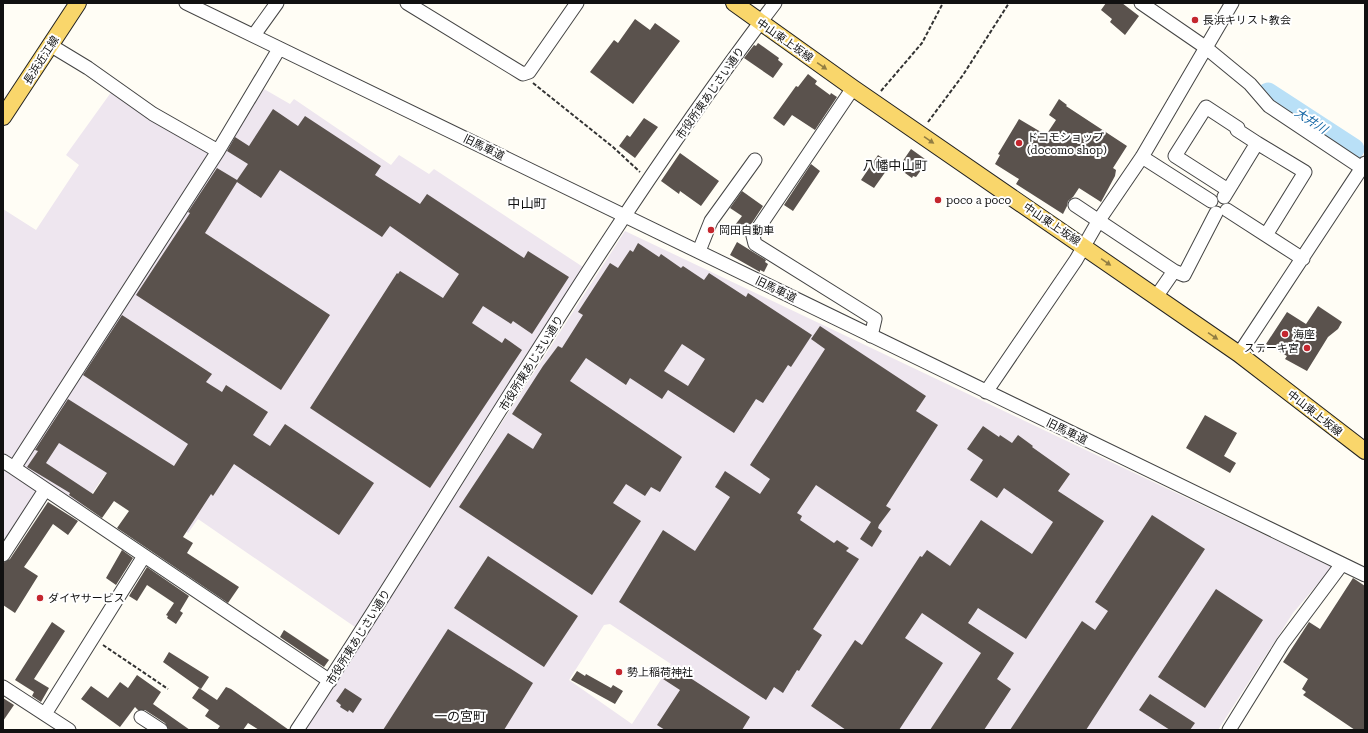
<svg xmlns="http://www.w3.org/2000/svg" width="1368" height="733" font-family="'Roboto Serif','Noto Sans JP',serif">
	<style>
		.industrial { fill: #eee6ef; fill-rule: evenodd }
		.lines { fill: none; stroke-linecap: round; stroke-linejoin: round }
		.river { stroke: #b9e0f7; stroke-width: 21 }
		.building { fill: #5a524d; fill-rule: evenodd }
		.minor-casing { stroke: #444; stroke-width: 15 }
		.major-casing { stroke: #222; stroke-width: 18 }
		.path { stroke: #333; stroke-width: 2; stroke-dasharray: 4 2; stroke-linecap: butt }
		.minor { stroke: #fff; stroke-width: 13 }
		.major { stroke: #f9d66b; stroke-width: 16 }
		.oneway { fill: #917d42 }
		.poi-dot { fill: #c4262e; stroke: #fff; stroke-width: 1.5 }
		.labels { text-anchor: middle; stroke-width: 4; stroke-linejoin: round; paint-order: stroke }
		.poi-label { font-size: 11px; fill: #111; stroke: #fff; text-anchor: start }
		.street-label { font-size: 11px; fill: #111; stroke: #fff }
		.water-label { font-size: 12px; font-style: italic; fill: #1768a6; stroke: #fff }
		.quarter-label { font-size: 13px; fill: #111; stroke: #fff }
	</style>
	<rect width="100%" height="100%" fill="#fffdf5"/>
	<!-- industrial -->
	<path class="industrial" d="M264,89L290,104L294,99L391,165L399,155L429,174L434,169L583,267L355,627L198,519L188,533L104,476L82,508L20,465Z
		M112,91L210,153L13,459L3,453V209L36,230L79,165L66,155Z
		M625,231L1332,567L1293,613L1218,730H304ZM610,624L671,664L632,724L569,680L604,625Z
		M3,468L39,490L3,547Z"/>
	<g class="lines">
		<!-- river -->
		<path class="river" d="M1268,93L1354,149"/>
	</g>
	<!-- building -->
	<path class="building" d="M1106,3H1122L1139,16L1125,35L1110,22L1112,19L1101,10Z
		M635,19L650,30L655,23L680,41L633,104L590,72L614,40L618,43Z
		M758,43L779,58L778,60L783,64L773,78L744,58L754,45L756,46Z
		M808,74L817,81L815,84L830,95L831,93L837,97L815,130L792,115L784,126L773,118L796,86L798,87Z
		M1059,99L1067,105L1066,106L1127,146L1113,168L1116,170L1115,176L1101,202L1079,188L1073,197L1068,201L1067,206L1063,214L1016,184L1019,179L995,164L1000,155L998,154L1019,119L1046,135L1056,120L1049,115Z
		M273,109L298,126L305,116L381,166L375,175L420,204L427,194L524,258L528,251L569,277L532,334L513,321L511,324L483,306L472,323L502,343L505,338L522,350L430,488L310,408L397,273L398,274L400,271L443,298L459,274L390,226L382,237L280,170L261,198L237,182L205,233L330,315L281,390L136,295L190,213L188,212L217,168L237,180L248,164L227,151L235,137L249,146Z
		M644,118L658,127L635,158L619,146L627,135L630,137Z
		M911,149L925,159L921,164L924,166L916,177L913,176L912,178L898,168Z
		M680,153L719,181L701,206L680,191L679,194L661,181Z
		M878,155L891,164L874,188L861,180Z
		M811,164L820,171L793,211L784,205Z
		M742,191L763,206L746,232L735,225L742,216L730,208Z
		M737,242L766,260L765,262L768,264L764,272L760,270V272L730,255Z
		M638,243L659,257L661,254L681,268L683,266L704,280L709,273L746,297L748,293L812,335L791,367L788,365L763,403L756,399L734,433L668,390L662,399L630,378L626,385L586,358L570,381L682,457L660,492L651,487L645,496L626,484L613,503L641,521L592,595L459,507L508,433L533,449L542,434L512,414L543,366L558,346L562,348L583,315L578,312L610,263L618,268L630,250L633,252ZM682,344L705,359L688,386L664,371Z
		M1318,306L1342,322L1338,329L1328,337L1307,371L1285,359L1287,356L1266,344L1287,312L1306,324Z
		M122,315L212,374L206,382L222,392L226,385L268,412L253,435L270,446L285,424L374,483L339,535L234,464L213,496L211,494L183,537L193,543L187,553L239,587L228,603L117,528L129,511L114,501L102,518L69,495L70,493L27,467L38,451L35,450L68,399L174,466L188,444L83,375ZM59,443L107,473L93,494L46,463Z
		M820,326L926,396L916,411L938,425L886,506L891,509L879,525L878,528L882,531L872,547L860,539L871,522L816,485L797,513L802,516L800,520L834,543L837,540L849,548L846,551L859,559L813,629L822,635L799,671L797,670L783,693L774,687L766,700L619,602L663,530L695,551L730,497L715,487L725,471L760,494L770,479L750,465L825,349L811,339Z
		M1205,415L1237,433L1224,456L1236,463L1230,473L1186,448Z
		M983,426L999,437L1000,435L1012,443L1018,435L1033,446L1032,447L1070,474L1058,491L1104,521L1026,639L978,608L968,623L1014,653L997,679L1011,689L984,730H930L981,653L922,613L905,638L943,663L899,730H846L811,706L855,640L862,645L920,556L922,557L927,550L950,566L981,520L1032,554L1053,522L1004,488L997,498L970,480L983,460L967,449Z
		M48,502L78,521L68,535L53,524L31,557L24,567L38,576L15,613L3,605V563L10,559Z
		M1152,515L1205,549L1134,656L1086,730H1010L1082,621L1095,630L1108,611L1095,602Z
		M122,550L133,558L116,585L106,578Z
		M488,556L578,616L544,667L454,608Z
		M147,567L189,596L180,611L183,613L176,624L167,618L168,616L166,615L174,603L147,585L137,601L129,596Z
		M1353,578L1365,586V730H1355L1303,695L1306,692L1302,689L1308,679L1283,662L1309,622L1320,629Z
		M1216,589L1263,620L1205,708L1158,677Z
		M52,622L65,631L34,679L49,688L41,702L32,696L34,692L15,680Z
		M448,629L533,683L504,730H383Z
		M284,630L329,660L324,667L280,637Z
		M169,652L209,677L201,689L163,662Z
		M672,666L750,717L742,730H665L657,725L680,690L663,679Z
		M577,671L585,676L586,674L611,688L613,685L623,691L615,704L571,680Z
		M137,675L161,692L153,704L190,730H169L165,723L145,710H138L135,707L120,727L81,699L91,686L108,698L120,682L128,688Z
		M226,687L231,689L289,730H259L248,723L243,730H217L220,726L205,716L209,710L192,698L199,688L217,700Z
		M345,688L362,699L353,713L349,710L348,712L340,707L341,705L336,701Z
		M1150,694L1195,723L1190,730H1170L1139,710Z
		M3,698L14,705L3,721Z"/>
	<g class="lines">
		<!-- minor casing -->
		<g class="minor-casing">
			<path id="minor" d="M186,3L1365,575
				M407,3L523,74L529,72L577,3
				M1141,3L1205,47L1250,84L1269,106L1365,170
				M254,35L277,3
				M50,45L88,68L153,114L218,151
				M853,88L753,236L755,244L875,319L871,336
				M1257,143L1305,172L1266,235
				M1142,157L1211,201
				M1224,197L1257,143L1237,130L1238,128L1206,107L1175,156L1228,190
				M1075,205L1174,271L1184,275L1216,213
				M1227,210L1303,259
				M699,251L711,221L755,160
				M1156,297L1174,271
				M1239,354L1365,163
				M986,392L1076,260L1099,220L1142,157L1232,3
				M3,461L14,468L218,151L279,49
				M14,468L330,681
				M3,555L45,490
				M3,687L69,730
				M45,714L144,556
				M141,717L161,730
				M297,730C457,488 599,234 775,3
				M1229,730L1283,643L1342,564"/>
		</g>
		<!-- major casing -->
		<g class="major-casing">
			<path id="major" d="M734,3L853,88L1239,354L1365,451
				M3,117L78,3"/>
		</g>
		<!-- path -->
		<path class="path" d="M533,83L613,147L640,172
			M881,91L922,43L943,3
			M928,122L963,75L1009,3
			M1262,342L1263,354
			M103,645L168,689"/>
		<!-- minor -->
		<use href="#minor" class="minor"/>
		<!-- major -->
		<use href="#major" class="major"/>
	</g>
	<!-- one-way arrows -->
	<defs><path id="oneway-solid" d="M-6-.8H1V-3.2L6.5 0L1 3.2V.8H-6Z"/></defs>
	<g class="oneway">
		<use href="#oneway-solid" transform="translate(822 66) rotate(35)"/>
		<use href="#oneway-solid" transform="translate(929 140) rotate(34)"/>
		<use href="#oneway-solid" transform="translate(1106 262) rotate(35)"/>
		<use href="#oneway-solid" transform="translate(1213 336) rotate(34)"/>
	</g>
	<!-- markers -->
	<g class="poi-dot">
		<circle cx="1195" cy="20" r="4"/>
		<circle cx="1019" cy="143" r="4"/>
		<circle cx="938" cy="200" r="4"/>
		<circle cx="711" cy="230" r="4"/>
		<circle cx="1285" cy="334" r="4"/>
		<circle cx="1307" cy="348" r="4"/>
		<circle cx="40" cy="598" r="4"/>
		<circle cx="619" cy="672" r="4"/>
	</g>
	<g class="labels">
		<!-- poi labels -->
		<g class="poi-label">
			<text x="1203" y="24">長浜キリスト教会</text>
			<text x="1027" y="141">ドコモショップ<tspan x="1027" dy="13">(docomo shop)</tspan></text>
			<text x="946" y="204">poco a poco</text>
			<text x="719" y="234">岡田自動車</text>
			<text x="1293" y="338">海座</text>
			<text x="1299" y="352" text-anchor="end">ステーキ宮</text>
			<text x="48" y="602">ダイヤサービス</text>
			<text x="627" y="676">勢上稲荷神社</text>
		</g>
		<!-- street labels -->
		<g class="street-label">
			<text transform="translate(785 40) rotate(35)" y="4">中山東上坂線</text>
			<text transform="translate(41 60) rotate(-57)" y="4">長浜近江線</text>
			<text transform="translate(710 93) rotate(-55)" y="4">市役所東あじさい通り</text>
			<text transform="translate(484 147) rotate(26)" y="4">旧馬車道</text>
			<text transform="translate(1052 224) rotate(34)" y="4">中山東上坂線</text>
			<text transform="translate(776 289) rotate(26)" y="4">旧馬車道</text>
			<text transform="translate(531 363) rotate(-58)" y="4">市役所東あじさい通り</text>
			<text transform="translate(1315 413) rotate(38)" y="4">中山東上坂線</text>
			<text transform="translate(1067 431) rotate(26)" y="4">旧馬車道</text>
			<text transform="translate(358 637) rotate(-58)" y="4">市役所東あじさい通り</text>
		</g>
		<!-- water labels -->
		<g class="water-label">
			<text transform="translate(1311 121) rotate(33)" y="4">大井川</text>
		</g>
		<!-- quarter labels -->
		<g class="quarter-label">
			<text x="895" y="170">八幡中山町</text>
			<text x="527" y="208">中山町</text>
			<text x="460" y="721">一の宮町</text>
		</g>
	</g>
	<!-- border -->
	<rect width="1368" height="733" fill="none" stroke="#111111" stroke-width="8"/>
</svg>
